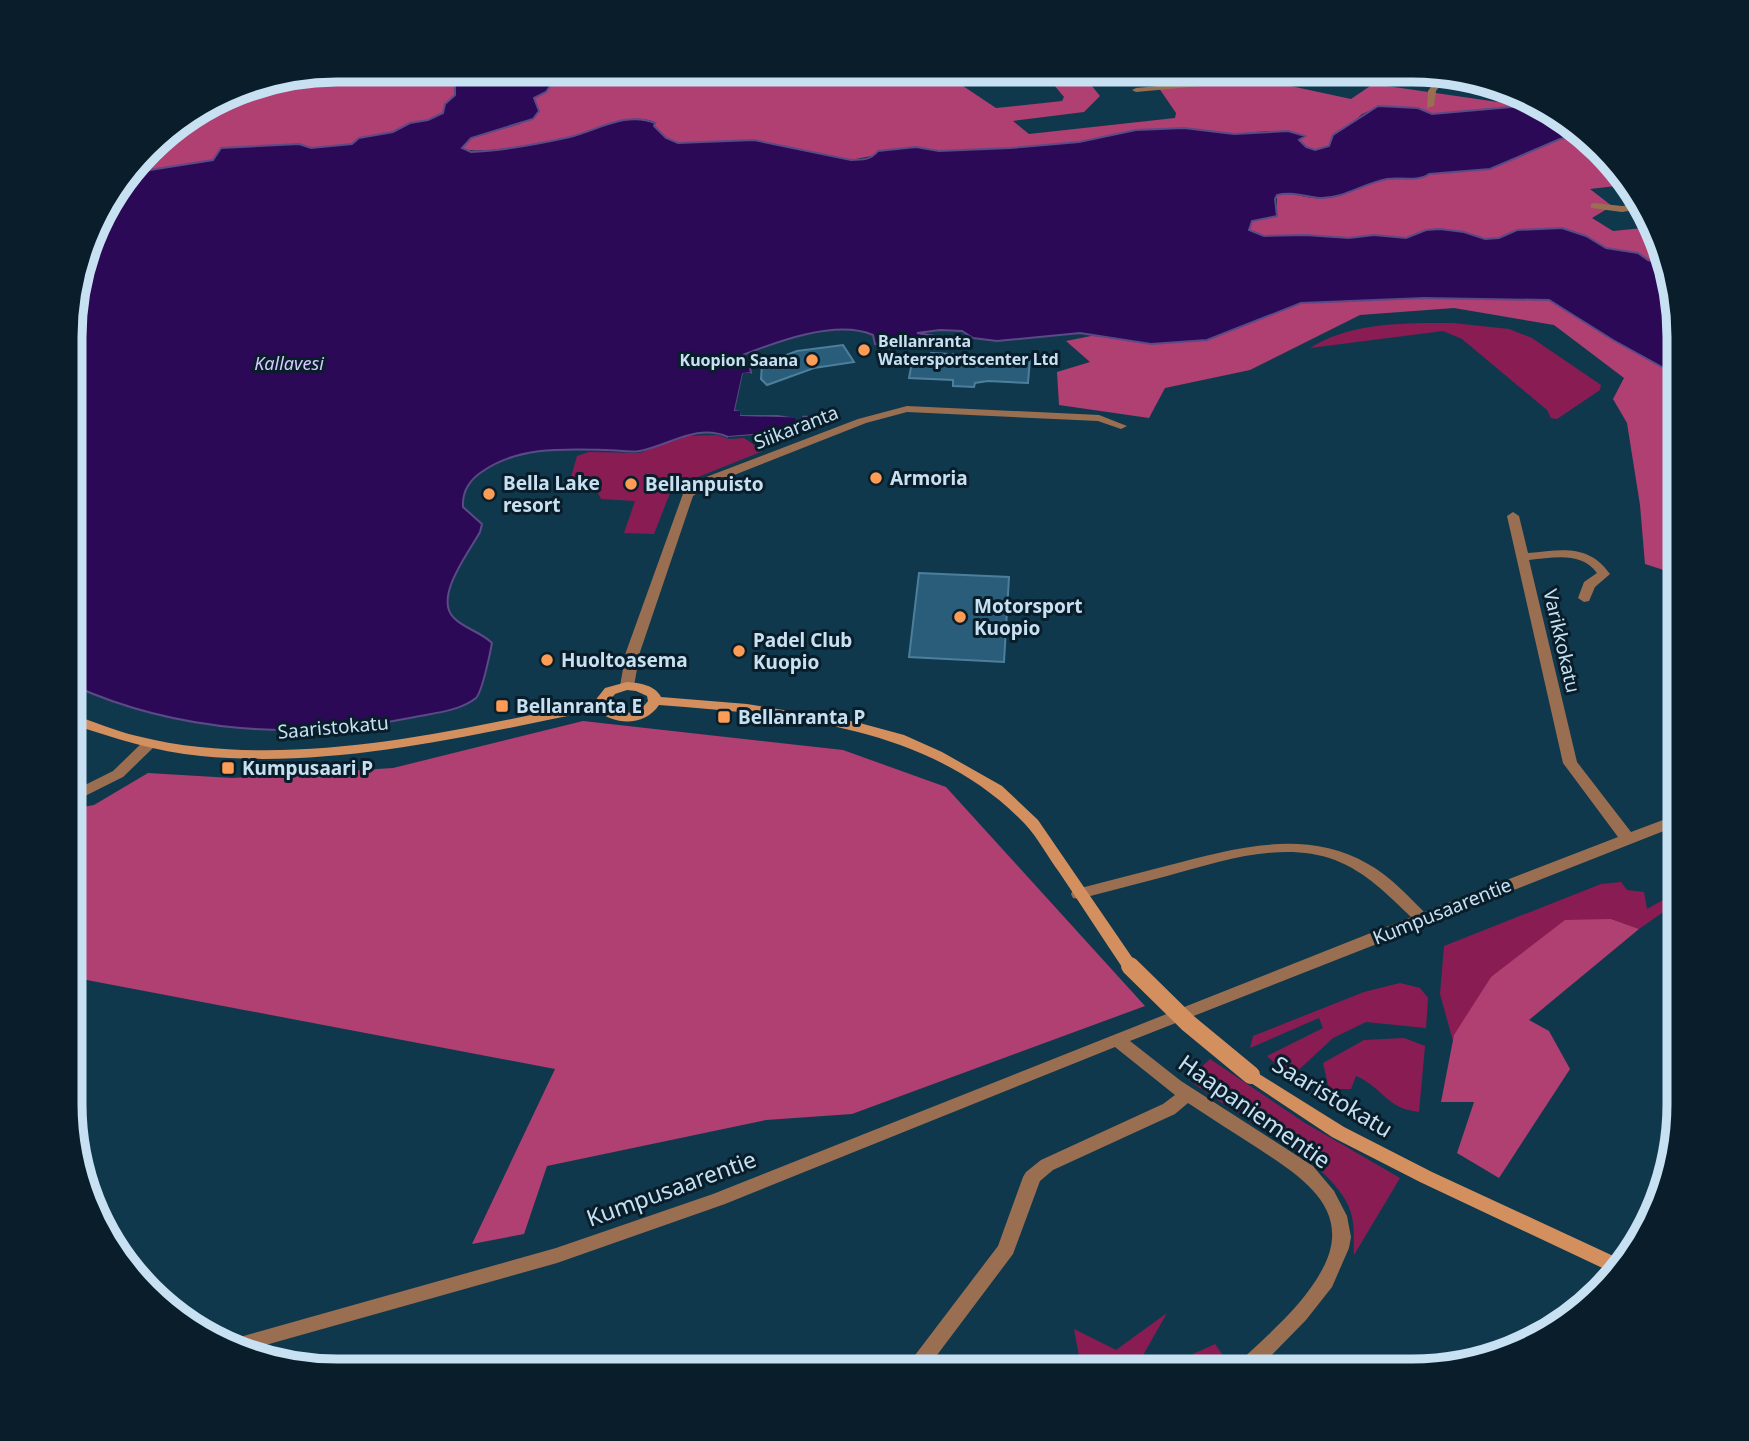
<svg xmlns="http://www.w3.org/2000/svg" width="1749" height="1441" font-family="'Noto Sans',sans-serif">
<rect width="100%" height="100%" fill="#10384d"/>
<g fill="#891d53">
<path d="M1453,323L1509,329L1532,338L1601,385L1600,390L1557,419L1551,418L1547,410L1462,339L1443,331L1310,348C1351,322 1405,323 1453,323Z"/>
<polygon points="717,435 728,439 744,438 763,451 681,484 670,493 654,534 624,533 635,501 601,499 594,485 569,484 577,456 589,452 640,453 684,436"/>
<polygon points="1621,882 1627,890 1644,892 1647,909 1679,891 1679,901 1639,929 1611,919 1491,977 1453,1041 1440,994 1444,946 1601,884"/>
<polygon points="1400,983 1420,988 1428,998 1426,1028 1366,1022 1333,1038 1291,1077 1267,1056 1323,1028 1319,1018 1250,1048 1253,1036 1364,992"/>
<path d="M1404,1038L1425,1046L1419,1112C1385,1108 1384,1088 1356,1076L1351,1089H1329L1323,1063L1364,1040Z"/>
<path d="M1210,1059L1305,1123L1400,1178L1354,1255C1353,1243 1355,1229 1352,1217C1343,1165 1232,1114 1192,1082L1191,1077Z"/>
<polygon points="1167,1313 1134,1371 1066,1371 1079,1356 1074,1329 1116,1350"/>
<polygon points="1215,1344 1222,1354 1214,1371 1187,1371 1193,1354"/>
</g>
<g fill="#b03f72">
<polygon points="338,70 448,70 444,71 455,80 455,95 445,104 443,113 428,120 410,123 393,132 359,138 352,144 311,148 299,144 221,148 213,160 131,173 161,136 251,84"/>
<path d="M617,70H978L960,84L996,108L1062,101L1064,97L1054,85L1092,86L1100,96L1084,112L1013,121L1029,134L1175,118L1176,113L1152,78L1200,70L1429,71L1438,73L1435,76L1297,71L1286,85L1351,99L1373,84L1505,103L1525,98L1536,105L1432,114L1407,107L1376,108L1362,114L1347,128L1333,135L1329,146L1315,150L1306,147L1299,140L1303,136L1267,131L1234,134L1198,129L1136,130L1079,142L1011,148L939,151L916,147L851,160L754,140L678,143L666,138L654,126L655,122C631,113 609,125 586,133C567,139 476,157 462,148L471,138L520,124L533,98L546,92L557,76L586,77Z"/>
<path d="M1581,135L1600,148L1625,185L1590,189L1612,206L1592,218L1613,231L1653,227L1658,235L1664,265L1648,260L1638,253L1606,248L1571,230H1517L1499,238L1485,239L1464,232L1426,230L1407,238L1374,235L1349,238L1305,235L1264,236L1249,230L1252,221L1277,216V195C1293,191 1308,200 1325,198C1346,195 1365,183 1387,179C1400,177 1418,182 1429,174L1490,169L1560,139Z"/>
<polygon points="1424,298 1549,300 1613,340 1669,371 1679,390 1679,575 1645,564 1640,505 1627,423 1613,399 1624,378 1554,325 1454,308 1360,315 1250,370 1165,388 1149,418 1059,405 1057,372 1090,362 1066,341 1091,336 1116,337 1151,344 1207,340 1301,303"/>
<polygon points="583,721 843,750 946,787 1145,1006 852,1114 766,1120 547,1166 524,1234 472,1244 555,1069 71,977 71,809 94,805 148,773 232,778 393,768"/>
<polygon points="1611,919 1639,929 1529,1020 1549,1031 1570,1069 1499,1178 1457,1153 1474,1102 1441,1102 1454,1035 1491,977 1565,920"/>
</g>
<path fill="#2b0956" stroke="#5a4a85" stroke-width="2" d="M448,70H617L586,77L557,76L546,92L534,98L539,111L533,119L471,138L462,148L471,152C503,151 538,144 570,137C598,130 626,111 655,123L654,126L666,138L678,143L754,140L851,160C862,160 871,160 878,151L916,147L939,151L1011,148L1079,142L1136,130L1184,128L1234,134L1288,131L1305,136L1299,140L1306,147L1315,150L1329,146L1333,135L1378,106L1418,108L1432,114L1536,105L1581,135L1560,139L1490,169L1429,174C1418,182 1400,177 1387,179C1364,183 1343,199 1320,198C1305,197 1292,191 1277,195L1275,199L1277,216L1252,221L1249,230L1264,236L1305,235L1349,238L1374,235L1406,238L1426,230L1440,229L1464,232L1485,239L1499,238L1517,230L1562,228L1586,236L1606,248L1638,253L1648,260L1664,265L1679,338V390L1669,371L1613,340L1549,300L1424,298L1301,303L1207,340L1151,344L1080,333L997,341L973,338L962,331L940,330L917,333L935,336L932,346L875,344L873,335C836,319 776,342 740,356L750,367L751,373L743,374L735,410H742L741,415L814,417L812,426L798,431L728,437C697,423 670,445 640,451C630,453 618,450 608,450C564,449 520,446 483,471C469,480 462,491 463,507L482,524L480,532C469,552 433,598 454,618C465,629 481,632 492,643C490,654 482,692 476,698C460,711 434,713 415,717C301,741 178,733 72,685V302L106,204L131,173L213,160L221,148L299,144L311,148L352,144L359,138L393,132L410,123L428,120L443,113L445,104L455,95V80L444,72Z"/>
<polygon fill="#10384d" points="743,373 751,373 751,377 746,377 739,407 745,411 803,414 798,433 728,439 728,437 791,432 796,418 778,415 740,415 741,411 735,410"/>
<g fill="#2a5d79" stroke="#4c7f9c" stroke-width="2">
<polygon points="843,345 854,362 814,368 767,385 761,379 762,364 797,351"/>
<polygon points="931,353 1030,358 1028,383 988,381 975,383 974,387 953,386 953,380 909,378 912,362 928,363"/>
<polygon points="919,573 1009,577 1004,662 909,657"/>
</g>
<g fill="none" stroke-linecap="round" stroke-linejoin="round">
<g fill="#9a6f51" fill-rule="evenodd">
<polygon points="1263,70 1276,70 1245,82 1136,92 1132,90 1136,88 1244,78"/>
<polygon points="1441,73 1448,75 1436,91 1434,106 1427,108 1428,91"/>
<polygon points="1594,203 1622,206 1638,204 1641,209 1622,212 1591,208 1591,204"/>
<polygon points="907,406 1099,415 1127,426 1121,429 1098,421 907,412 866,423 709,485 693,496 640,652 634,686 627,690 622,689 620,686 626,652 684,491 701,479 858,419"/>
<path d="M1513,512L1519,516L1528,553C1561,550 1588,543 1610,574L1595,587L1589,601L1584,602L1578,598L1584,582L1597,573C1581,551 1553,558 1529,560L1577,762L1631,832L1679,814V825L1130,1041L1181,1081L1313,1166L1334,1191L1347,1216L1351,1237L1349,1248L1332,1287L1306,1320L1256,1371H1233L1236,1365C1267,1335 1306,1304 1325,1264C1352,1206 1297,1174 1256,1147C1234,1133 1211,1118 1188,1103L1175,1114L1053,1170L1040,1181L1013,1254L925,1371H903L998,1246L1023,1177L1026,1172L1041,1160L1163,1104L1175,1095L1115,1047L725,1204L557,1263L241,1352L222,1342L556,1248L713,1194L1411,917C1388,895 1366,872 1335,860C1281,840 1219,862 1167,876C1138,884 1108,891 1079,899L1073,898L1071,894L1073,890C1104,882 1135,874 1166,866C1232,849 1304,827 1368,864C1390,876 1407,895 1424,912L1618,837L1563,763L1507,516Z"/>
<polygon points="149,740 156,744 154,747 123,777 71,803 71,792 113,771 144,741"/>
</g>
<g fill="#d48f5e" fill-rule="evenodd">
<path d="M627,682C640,683 655,685 661,697L747,704L856,722L904,735L942,752L1002,786L1038,820L1138,966L1136,970H1124C1102,937 1081,905 1059,872C1048,857 1038,838 1025,824C930,725 788,715 659,705C645,726 615,726 597,710C467,736 334,769 201,756C156,752 114,738 71,724V715C94,721 115,731 137,736C157,741 179,745 200,747C332,761 466,728 594,702L605,688ZM627,690L636,691L647,696L648,701C637,716 621,716 607,704L615,694Z"/>
<polygon points="1251,1069 1344,1127 1432,1172 1622,1260 1614,1273 1611,1272 1420,1182 1332,1137 1245,1079 1242,1075 1245,1071"/>
</g>
<polyline stroke="#d48f5e" stroke-width="18" points="1130,966 1188,1023 1251,1075"/>
</g>
<g fill="#fd9d55" stroke="#091e2a" stroke-width="2.5">
<circle cx="864" cy="350" r="7"/>
<circle cx="812" cy="360" r="7"/>
<circle cx="876" cy="478" r="7"/>
<circle cx="631" cy="484" r="7"/>
<circle cx="489" cy="494" r="7"/>
<circle cx="960" cy="617" r="7"/>
<circle cx="739" cy="651" r="7"/>
<circle cx="547" cy="660" r="7"/>
<rect x="495" y="699" width="14" height="14" rx="3.5"/>
<rect x="717" y="710" width="14" height="14" rx="3.5"/>
<rect x="221" y="761" width="14" height="14" rx="3.5"/>
</g>
<g text-anchor="middle" dominant-baseline="central" stroke-width="6" stroke-linejoin="round" paint-order="stroke">
<g font-size="16" font-weight="bold" fill="#c7e1f2" stroke="#091e2a" text-anchor="start">
<text x="878" y="341">Bellanranta<tspan x="878" dy="18">Watersportscenter Ltd</tspan></text>
<text x="798" y="360" text-anchor="end">Kuopion Saana</text>
</g>
<g font-size="18" font-style="italic" fill="#d5c9fe" stroke="#091e2a">
<text x="289" y="363">Kallavesi</text>
</g>
<g font-size="19" fill="#c7e1f2" stroke="#091e2a">
<text transform="translate(796 427) rotate(-21)">Siikaranta</text>
<text transform="translate(1562 641) rotate(77)">Varikkokatu</text>
<text transform="translate(333 727) rotate(-5)">Saaristokatu</text>
<text transform="translate(1442 911) rotate(-22)">Kumpusaarentie</text>
</g>
<g font-size="19" font-weight="bold" fill="#c7e1f2" stroke="#091e2a" text-anchor="start">
<text x="890" y="478">Armoria</text>
<text x="503" y="483">Bella Lake<tspan x="503" dy="22">resort</tspan></text>
<text x="645" y="484">Bellanpuisto</text>
<text x="974" y="606">Motorsport<tspan x="974" dy="22">Kuopio</tspan></text>
<text x="753" y="640">Padel Club<tspan x="753" dy="22">Kuopio</tspan></text>
<text x="561" y="660">Huoltoasema</text>
<text x="516" y="706">Bellanranta E</text>
<text x="738" y="717">Bellanranta P</text>
<text x="242" y="768">Kumpusaari P</text>
</g>
<g font-size="23" fill="#c7e1f2" stroke="#091e2a">
<text transform="translate(1333 1096) rotate(31)">Saaristokatu</text>
<text transform="translate(1255 1111) rotate(35)">Haapaniementie</text>
<text transform="translate(671 1188) rotate(-20)">Kumpusaarentie</text>
</g>
</g>
<path d="M0 0H1749V1441H0ZM337 82H1412A255 255 0 0 1 1667 337V1104A255 255 0 0 1 1412 1359H337A255 255 0 0 1 82 1104V337A255 255 0 0 1 337 82Z" fill="#091e2a" fill-rule="evenodd"/>
<path fill="none" stroke="#c7e1f2" stroke-width="9" d="M337 82H1412A255 255 0 0 1 1667 337V1104A255 255 0 0 1 1412 1359H337A255 255 0 0 1 82 1104V337A255 255 0 0 1 337 82Z"/>
</svg>
